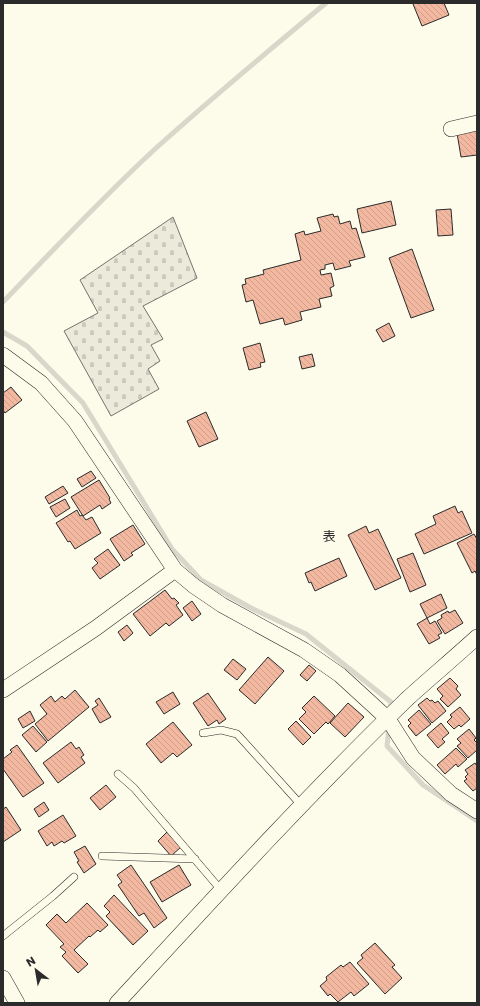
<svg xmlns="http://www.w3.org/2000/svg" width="480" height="1006" font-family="Poppins,'Noto Sans JP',sans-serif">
<defs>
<pattern id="cemetery-stones" width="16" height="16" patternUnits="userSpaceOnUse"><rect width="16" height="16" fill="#ecebdb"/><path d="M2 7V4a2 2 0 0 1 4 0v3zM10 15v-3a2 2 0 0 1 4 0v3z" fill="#cbcabc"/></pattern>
<pattern id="building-back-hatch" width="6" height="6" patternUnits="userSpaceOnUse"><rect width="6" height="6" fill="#f2b8a0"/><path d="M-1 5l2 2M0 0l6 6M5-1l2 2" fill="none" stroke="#d09e8a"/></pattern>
</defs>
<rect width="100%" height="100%" fill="#fdfbea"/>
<polygon fill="url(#cemetery-stones)" stroke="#74746e" points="173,217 197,278 143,306 163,339 151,345 160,361 148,369 159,389 111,416 64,331 98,313 80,280"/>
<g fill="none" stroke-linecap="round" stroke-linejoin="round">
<g stroke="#d8d7c9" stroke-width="5">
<path d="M3,302C53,250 102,198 155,149C211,99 268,51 326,3"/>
<polyline points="3,332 27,346 83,403 172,549 201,580 251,608 306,634 391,702 390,711"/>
<polyline points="389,727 387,746 423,785 477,821"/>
</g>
</g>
<g fill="url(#building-back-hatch)" stroke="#2b2b2b">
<polygon points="415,3 444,3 449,15 422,26 413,4"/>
<polygon points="477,130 477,155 461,157 457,133"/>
<polygon points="391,201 396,225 362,233 357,209"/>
<polygon points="451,209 453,235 438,236 436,210"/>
<polygon points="333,214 334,217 338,216 340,224 350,221 352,229 356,228 365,257 349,261 351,266 335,270 333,263 325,265 325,269 320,270 321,275 331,273 334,286 330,288 332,296 319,299 321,307 300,312 302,320 285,325 283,318 260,324 253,300 246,302 242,285 246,284 245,279 264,274 263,270 301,260 295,234 304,231 305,235 321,231 317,218"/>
<polygon points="412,249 434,310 411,318 389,258"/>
<polygon points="389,323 395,336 383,342 376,330"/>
<polygon points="260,343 265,362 260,363 261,367 249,370 243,348"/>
<polygon points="312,354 315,366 302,369 299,357"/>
<polygon points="11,387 22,400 5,413 3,410 3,393"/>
<polygon points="206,412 218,439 199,447 187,421"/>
<polygon points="91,471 96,478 82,487 77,479"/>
<polygon points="99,480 110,498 109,499 111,503 102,509 100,505 83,516 71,497"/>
<polygon points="63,486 68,493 49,504 45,497"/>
<polygon points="65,499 70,508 56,517 50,507"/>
<polygon points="455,506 458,513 462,511 472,533 424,554 415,534 436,524 433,516"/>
<polygon points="77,510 80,516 82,515 86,520 92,517 101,533 75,549 70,541 68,542 56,523"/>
<polygon points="133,525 145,544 131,553 133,555 124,561 110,539"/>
<polygon points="366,526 369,533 378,529 401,578 375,590 348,535"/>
<polygon points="474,534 477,539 477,575 475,571 472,573 457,543"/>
<polygon points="108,549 120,565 100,579 92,568 98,563 94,559"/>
<polygon points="413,553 426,585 410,592 397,559"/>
<polygon points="339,558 347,576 315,591 311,582 309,583 305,573"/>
<polygon points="165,590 172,599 174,598 179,603 176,605 183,615 169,626 166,623 150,636 133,614"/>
<polygon points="441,594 447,608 427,618 420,604"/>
<polygon points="192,601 201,614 192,621 183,608"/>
<polygon points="455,610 463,623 445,634 437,621 442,618 441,615 448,611 449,613"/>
<polygon points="427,618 430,624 435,621 442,633 438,635 440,638 429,644 417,624"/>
<polygon points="127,625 133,633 124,641 118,632"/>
<polygon points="268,657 284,671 255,704 239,690"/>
<polygon points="233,659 246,669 237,680 224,670"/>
<polygon points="309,665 316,671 307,681 300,675"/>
<polygon points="450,678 458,686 456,689 461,695 448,707 440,699 443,696 437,689"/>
<polygon points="75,690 89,707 48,741 35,724 47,714 40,705 51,696 55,702 62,696 65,699"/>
<polygon points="173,692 180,704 164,714 156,702"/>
<polygon points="208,693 226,719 219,724 217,720 208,726 193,703"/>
<polygon points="314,696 335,716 328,724 326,722 314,734 299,719 306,712 302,708"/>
<polygon points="99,698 111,717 100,723 92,709 98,705 95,701"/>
<polygon points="427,698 430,701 432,700 435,703 438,701 446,711 432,723 418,705"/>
<polygon points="348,703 364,717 345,737 330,723"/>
<polygon points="460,707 470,719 461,727 459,725 454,729 447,722 452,717 450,715"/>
<polygon points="419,710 431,724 416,736 408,726 411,723 408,720"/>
<polygon points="30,711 35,721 23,728 18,719"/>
<polygon points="296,721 311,737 303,745 288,729"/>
<polygon points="173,722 192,745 177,757 173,753 161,763 146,744"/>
<polygon points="441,723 449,733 442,739 445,742 438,748 427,735"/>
<polygon points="33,726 47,742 36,752 22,735"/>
<polygon points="469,729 476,738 474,740 477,743 477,750 468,758 457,746 461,743 457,739"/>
<polygon points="71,742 76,749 79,747 84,755 81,757 85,763 58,783 43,763"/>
<polygon points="17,745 44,783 23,797 3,769 3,759 12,752 10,750"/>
<polygon points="456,748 467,759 458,767 456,764 445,774 437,765"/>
<polygon points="475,763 477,766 477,788 473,791 464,781 467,779 465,777 468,774 465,770"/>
<polygon points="106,785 116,797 100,810 90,798"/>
<polygon points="44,802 49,810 39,817 34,809"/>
<polygon points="6,807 21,830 3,842 3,809"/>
<polygon points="63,815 76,836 64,843 62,841 54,846 52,842 47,846 38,831"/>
<polygon points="167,832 181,847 171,856 158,841"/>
<polygon points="85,846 96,864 84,873 77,862 79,861 74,852"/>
<polygon points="131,865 167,918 154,928 144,913 139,916 118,885 122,882 117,875"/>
<polygon points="179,865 191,885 162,902 150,882"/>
<polygon points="114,895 148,931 133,945 106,916 110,912 104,906"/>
<polygon points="87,903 108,925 100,932 98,930 90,937 89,936 74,950 88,964 78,973 62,956 66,952 60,947 64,944 46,925 57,914 66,923"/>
<polygon points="375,943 395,965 392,967 402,978 385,994 357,963 363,958 361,955"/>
<polygon points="350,962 369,984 354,996 351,992 338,1002 330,994 328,996 320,986 327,980 326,977 341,965 343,967"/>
</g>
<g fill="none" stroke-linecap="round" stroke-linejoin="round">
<defs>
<g id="service">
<polyline points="203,733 221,730 237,734 302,806"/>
<polyline points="118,774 134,788 221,890"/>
<polyline points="102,856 195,859"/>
<polyline points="3,936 53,896 74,877"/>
</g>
<g id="minor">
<polyline points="451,129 477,123"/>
<polyline points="3,355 41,383 75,421 175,570 194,586 222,605 304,650 340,675 388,719 413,758 451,794 477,811"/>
<polyline points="3,690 96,628 175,570"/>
<polyline points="3,978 17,1003"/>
<path d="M117,1003C212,900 307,796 407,699C430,678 454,658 477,637"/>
</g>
</defs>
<use href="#service" stroke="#2b2b2b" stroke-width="8"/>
<use href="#minor" stroke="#2b2b2b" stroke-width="16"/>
<use href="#service" stroke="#fdfbea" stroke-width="7"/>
<use href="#minor" stroke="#fdfbea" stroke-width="15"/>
</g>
<g text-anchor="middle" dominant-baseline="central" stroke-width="3" stroke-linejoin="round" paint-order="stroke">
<g font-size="13" fill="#2b2b2b" stroke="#fdfbea">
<text x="329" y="536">表</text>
</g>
</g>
<rect width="480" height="1006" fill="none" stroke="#2b2b2b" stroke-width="8"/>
<g transform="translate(36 970) rotate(329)" stroke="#fdfbea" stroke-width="3" paint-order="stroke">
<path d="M0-3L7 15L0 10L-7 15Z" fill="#2b2b2b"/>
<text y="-6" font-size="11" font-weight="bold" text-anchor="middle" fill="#2b2b2b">N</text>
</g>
</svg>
